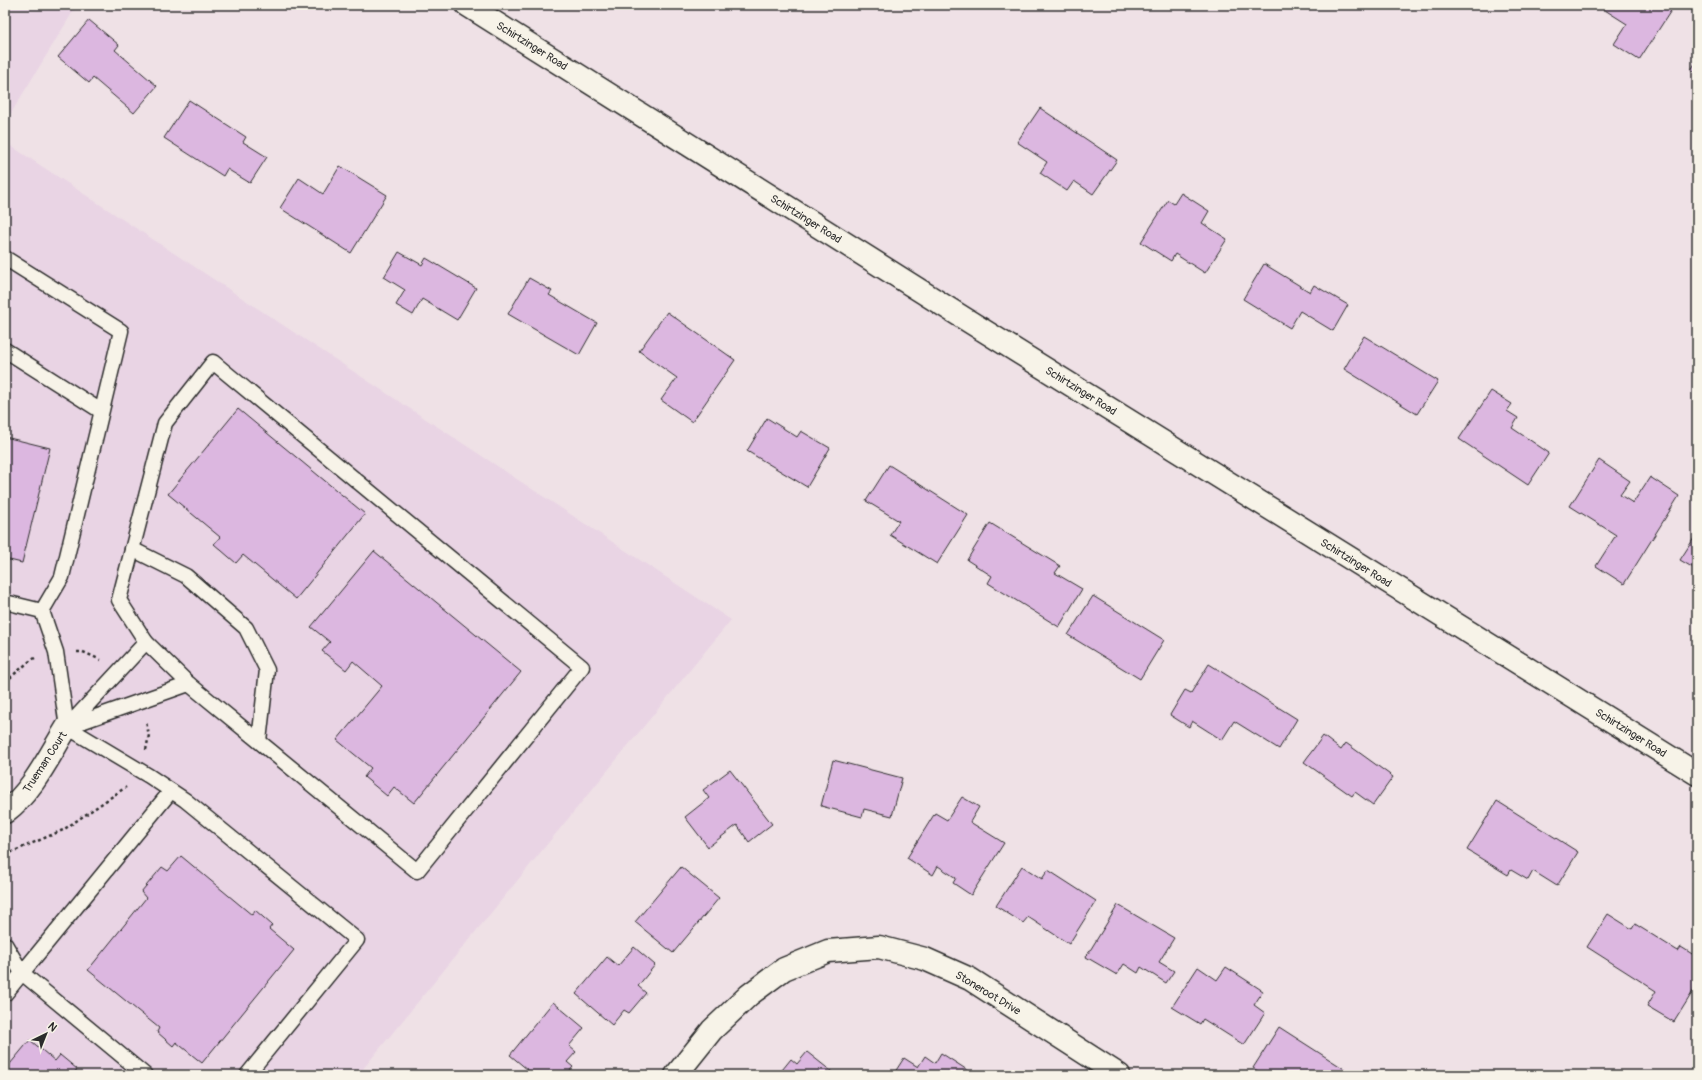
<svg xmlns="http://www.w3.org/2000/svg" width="1702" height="1080" font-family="Pangolin,sans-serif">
<rect width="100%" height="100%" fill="#efe1e6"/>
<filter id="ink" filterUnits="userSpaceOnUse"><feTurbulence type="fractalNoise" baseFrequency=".025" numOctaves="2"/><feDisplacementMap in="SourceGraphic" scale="8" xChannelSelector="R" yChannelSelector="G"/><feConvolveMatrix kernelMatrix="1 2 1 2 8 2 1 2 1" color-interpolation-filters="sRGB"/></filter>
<g filter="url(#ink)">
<g fill="#e9d4e4">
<polygon points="5,5 77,5 5,123"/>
<polygon points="5,142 731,620 358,1075 5,1075"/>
</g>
<g fill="#dcb7e0" stroke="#2b2b2b">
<polygon points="1597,5 1665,5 1672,9 1639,60 1614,44 1627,24"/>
<polygon points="89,20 119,45 115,50 157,86 134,113 93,78 89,83 58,57"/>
<polygon points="1697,60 1697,73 1691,70"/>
<polygon points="189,100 246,137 243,142 267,157 250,183 227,169 223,176 164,138"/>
<polygon points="1040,108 1117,160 1093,194 1074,181 1067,191 1040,173 1047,162 1017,142"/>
<polygon points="340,166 387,195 351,253 280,208 299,178 323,194"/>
<polygon points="1181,193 1209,211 1202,223 1227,239 1205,273 1175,254 1171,261 1141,242 1168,200 1174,204"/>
<polygon points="399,252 422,265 426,258 476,288 457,320 422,299 413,315 396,305 405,290 384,277"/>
<polygon points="1264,264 1310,292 1314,285 1348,305 1333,331 1300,311 1290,328 1243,299"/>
<polygon points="529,278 552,291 549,295 597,323 579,355 508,314"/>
<polygon points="667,312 735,360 692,422 661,400 677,378 639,351"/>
<polygon points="1364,336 1438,381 1417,414 1344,369"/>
<polygon points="1491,391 1512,404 1507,411 1518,418 1512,428 1549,453 1528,485 1459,439"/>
<polygon points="238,409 365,514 296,599 243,555 236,563 214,544 220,537 168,494"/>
<polygon points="767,418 797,437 801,431 830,448 807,487 747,451"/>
<polygon points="5,437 50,448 22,563 5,559"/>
<polygon points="1599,460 1630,481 1620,495 1633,503 1650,477 1679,496 1624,584 1596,566 1616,535 1570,506"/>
<polygon points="889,465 968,515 937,564 890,535 899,521 866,501"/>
<polygon points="990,523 1060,566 1055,573 1082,589 1059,627 988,583 992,576 967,560"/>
<polygon points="1696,535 1697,536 1697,570 1680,560"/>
<polygon points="374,551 521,672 414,803 394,787 387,796 364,777 371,768 337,740 382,686 353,661 346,670 322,651 330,642 311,627"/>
<polygon points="1093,596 1164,640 1140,679 1068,635"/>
<polygon points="1209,664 1297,719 1279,749 1234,721 1222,740 1192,721 1189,727 1170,715 1185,690 1191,693"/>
<polygon points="1323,736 1341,750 1346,743 1393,777 1373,805 1355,792 1352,796 1304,762"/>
<polygon points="833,760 902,778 892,816 864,809 862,817 821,806"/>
<polygon points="730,770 772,824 749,842 737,825 708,847 685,817 709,798 703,790"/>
<polygon points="962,797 979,807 970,822 1004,843 971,895 953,883 956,878 938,866 933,875 907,858 935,813 947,820"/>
<polygon points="1497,801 1578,852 1557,886 1533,871 1528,880 1511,870 1508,875 1467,850"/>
<polygon points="181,856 252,915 255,910 272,925 269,929 294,950 202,1063 176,1042 173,1046 157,1032 159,1028 88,970 146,898 141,892 162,867 168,871"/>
<polygon points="1022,866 1042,879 1048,870 1096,901 1069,944 1028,917 1023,923 996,906"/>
<polygon points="681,867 719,898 673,953 635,922"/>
<polygon points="1118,905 1174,938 1159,962 1174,971 1166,983 1141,967 1138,973 1124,964 1117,975 1086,957"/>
<polygon points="1608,914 1632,929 1635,924 1678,951 1681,947 1697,957 1697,985 1674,1022 1647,1006 1656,991 1587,947"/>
<polygon points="634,947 655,965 638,986 646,993 629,1013 624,1010 612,1025 576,994 607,957 618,966"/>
<polygon points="1198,967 1217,980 1226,967 1263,991 1254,1005 1265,1013 1244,1045 1203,1019 1200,1024 1172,1007"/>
<polygon points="553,1002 584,1028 569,1046 576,1052 567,1062 573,1067 566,1075 534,1075 510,1055"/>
<polygon points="1279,1027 1349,1072 1347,1075 1264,1075 1253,1068"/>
<polygon points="30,1040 55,1061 60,1055 77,1069 73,1075 5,1075 5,1070"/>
<polygon points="807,1052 836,1075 778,1075 791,1059 797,1064"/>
<polygon points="941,1053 975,1075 893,1075 904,1058 918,1067 925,1056 935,1063"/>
</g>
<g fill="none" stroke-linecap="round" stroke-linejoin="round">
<defs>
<g id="service">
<polyline points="5,258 121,331 62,577 42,611"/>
<polyline points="5,350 101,411"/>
<polygon points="213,362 582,667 417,871 189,684 67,727 146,642 119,600 165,423"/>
<polyline points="132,549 186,576 246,628 267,670 259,741"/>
<polyline points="5,602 42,611 56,652 67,727"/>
<polyline points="146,642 189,684"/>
<polyline points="67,727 149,776 185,800 357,940 247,1075"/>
<polyline points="5,944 22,973 5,994"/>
<polyline points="145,1075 22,973 171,791"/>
</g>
<g id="minor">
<polyline points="467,5 962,317 1697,774"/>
<path d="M5,812C33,791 49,756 67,727"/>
<polyline points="676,1075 712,1030 749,995 784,969 828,951 879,947 925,959 970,979 1119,1075"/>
</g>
</defs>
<use href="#service" stroke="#2b2b2b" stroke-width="17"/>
<use href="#minor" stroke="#2b2b2b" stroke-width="25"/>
<g stroke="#2b2b2b" stroke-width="2.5" stroke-dasharray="3 3" stroke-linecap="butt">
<polyline points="77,652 83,652 101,660"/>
<polyline points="5,682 31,660 35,658"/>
<polyline points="146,750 149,735 146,722"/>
<polyline points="5,855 63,830 126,787"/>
</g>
<use href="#service" stroke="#f7f3e8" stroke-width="14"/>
<use href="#minor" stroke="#f7f3e8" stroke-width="22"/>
</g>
</g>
<g text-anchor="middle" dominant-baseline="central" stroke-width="3" stroke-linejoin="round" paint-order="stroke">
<g font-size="11" fill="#2b2b2b" stroke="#f7f3e8">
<text transform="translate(532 46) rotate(32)">Schirtzinger Road</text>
<text transform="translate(806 219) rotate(32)">Schirtzinger Road</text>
<text transform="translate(1081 391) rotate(32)">Schirtzinger Road</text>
<text transform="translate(1356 563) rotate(32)">Schirtzinger Road</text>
<text transform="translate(1631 733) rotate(32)">Schirtzinger Road</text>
<text transform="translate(45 762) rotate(-57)">Trueman Court</text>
<text transform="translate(988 993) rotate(31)">Stoneroot Drive</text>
</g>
</g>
<rect width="1702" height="1080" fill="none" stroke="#f7f3e8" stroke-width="20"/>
<rect x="10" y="10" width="1682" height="1060" fill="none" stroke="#2b2b2b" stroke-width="1.5" filter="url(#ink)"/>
<g transform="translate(46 1034) rotate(43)" stroke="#f7f3e8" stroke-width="3" paint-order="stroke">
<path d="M0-3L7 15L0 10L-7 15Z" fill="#2b2b2b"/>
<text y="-6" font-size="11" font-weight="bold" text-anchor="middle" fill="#2b2b2b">N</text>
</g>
</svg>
